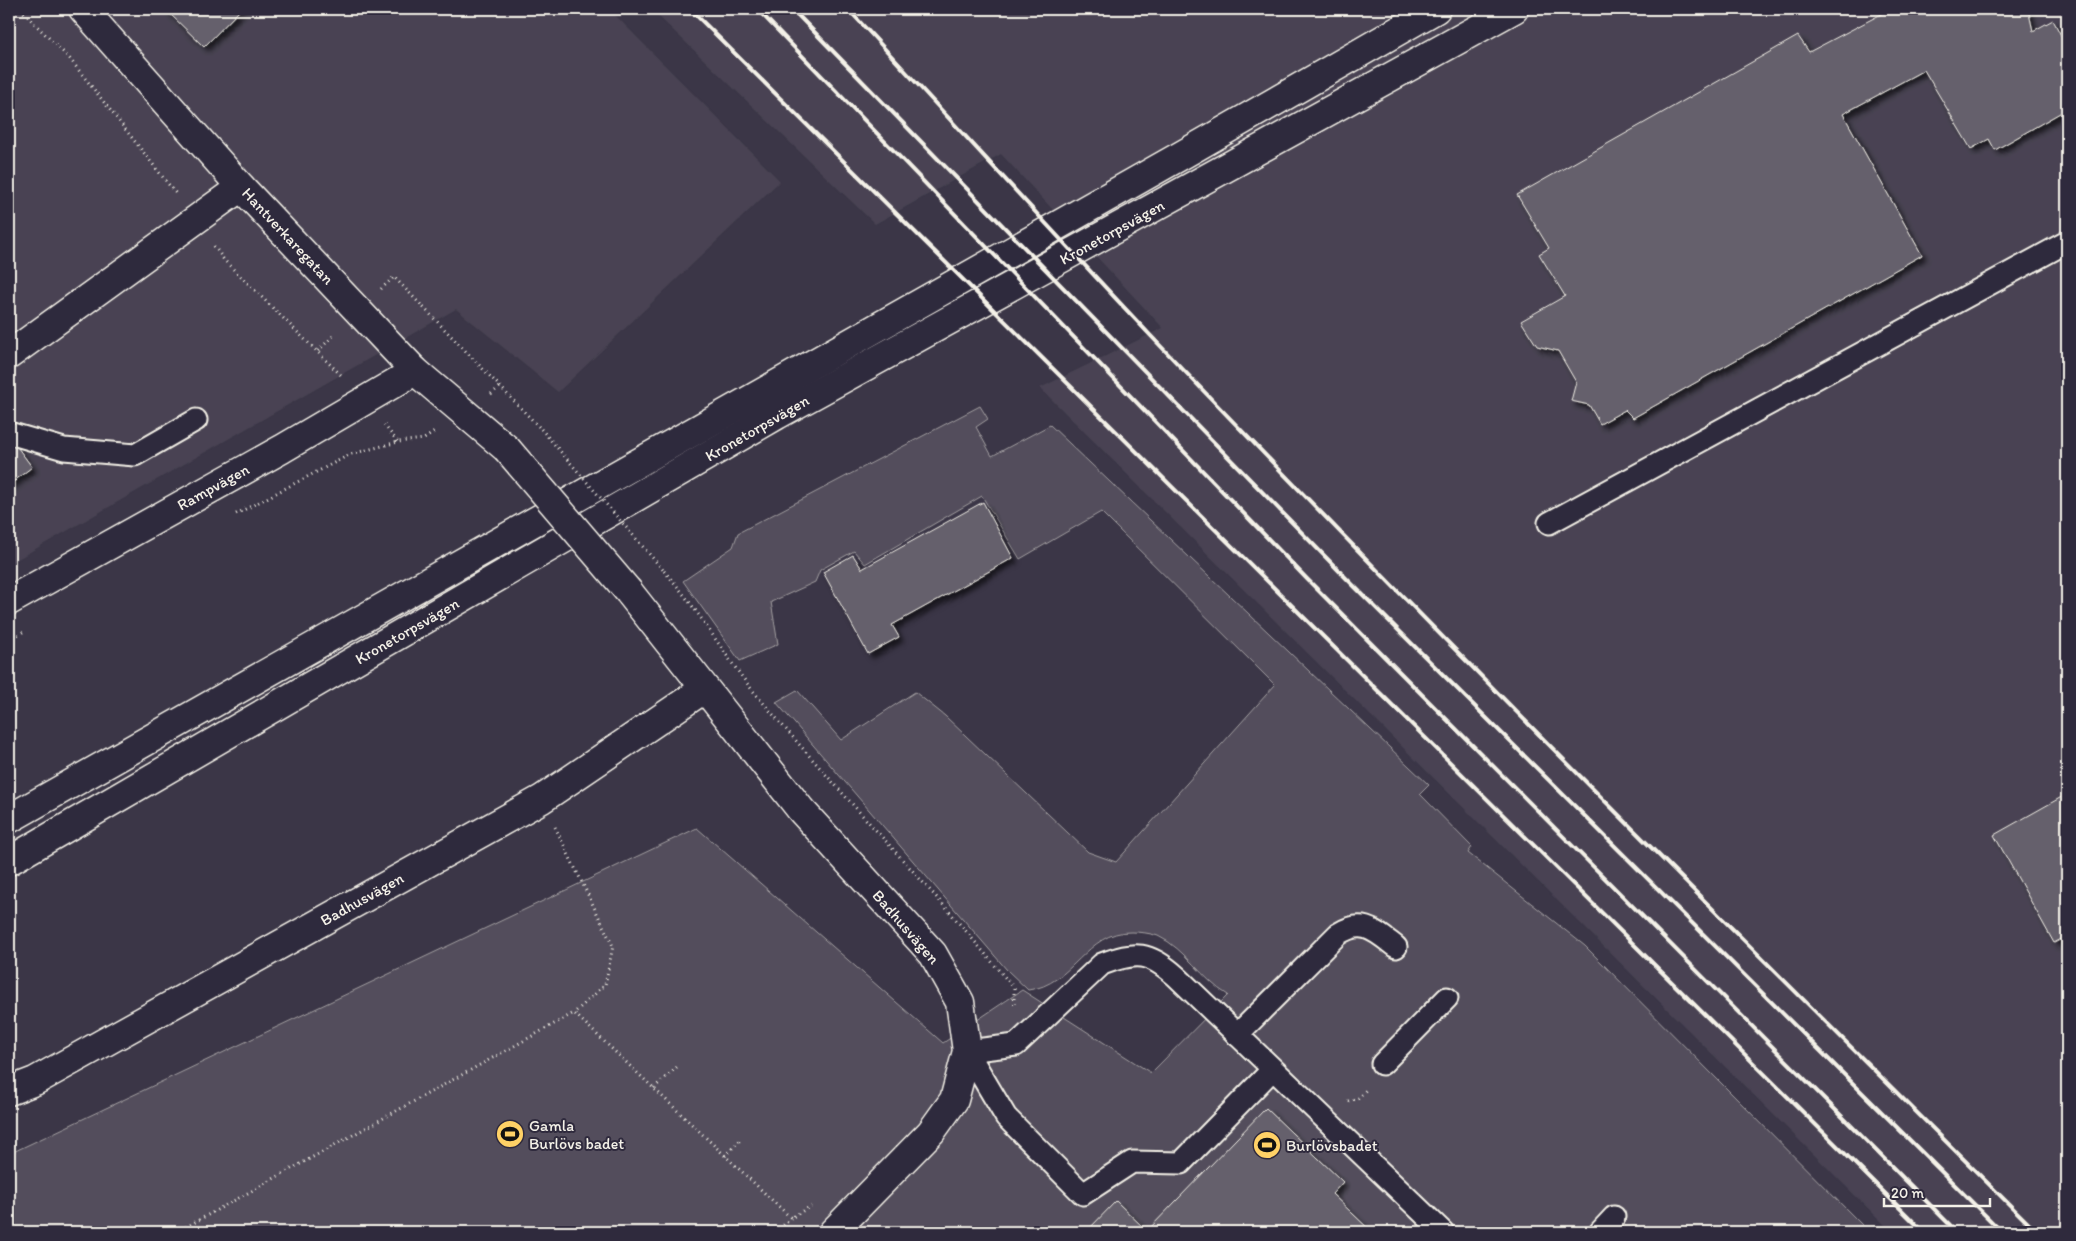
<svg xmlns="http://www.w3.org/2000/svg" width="2076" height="1241" font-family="Itim,sans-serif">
<defs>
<filter id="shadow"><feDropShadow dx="4.5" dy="4.5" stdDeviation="2.5" flood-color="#0009"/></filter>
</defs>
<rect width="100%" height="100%" fill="#3b3647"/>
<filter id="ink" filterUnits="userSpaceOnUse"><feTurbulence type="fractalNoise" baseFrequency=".02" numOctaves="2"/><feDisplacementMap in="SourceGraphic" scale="10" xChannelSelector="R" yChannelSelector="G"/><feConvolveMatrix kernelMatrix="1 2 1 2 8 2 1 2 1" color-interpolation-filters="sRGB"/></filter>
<g filter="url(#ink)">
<g fill="#484352">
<polygon points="9,9 609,9 780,181 558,392 456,309 9,564"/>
<polygon points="651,9 2067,9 2067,1232 1892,1232 1040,388 1163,328 1001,154 875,224"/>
</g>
<path fill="#534e5c" stroke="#a4a0a2" d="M980,406L988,419L976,427L992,456L1050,425L1429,785L1420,794L1472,847L1468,853L1585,946L1869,1232H9V1154L697,828L943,1043L1022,990L1151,1073L1228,995C1202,980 1186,949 1158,936C1150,933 1140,932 1131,932C1086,931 1073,985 1028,990L1007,970L776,702L797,690L841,740L915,692L945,716L1088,852L1116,862L1275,685L1101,512L1020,559L982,496L865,564L854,551L820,570L815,582L771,602L778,644L740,661L683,581L733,547L738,533Z"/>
<g fill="#65616c" stroke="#f4f1e8" filter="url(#shadow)">
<polygon points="165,9 241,9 204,47"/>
<polygon points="1891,9 2028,9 2033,31 2053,20 2067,47 2067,109 1995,150 1989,139 1971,149 1924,70 1843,114 1922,255 1633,418 1625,410 1600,424 1589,405 1571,401 1576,382 1558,351 1537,346 1521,321 1565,296 1539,254 1549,248 1517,195 1798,36 1809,52"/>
<polygon points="9,436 32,467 9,485"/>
<polygon points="983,502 1013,558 892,625 899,637 868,654 823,572 853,555 862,569"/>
<polygon points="2067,794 2067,936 2054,943 1994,835"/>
<polygon points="1266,1108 1343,1182 1332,1194 1372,1232 1086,1232 1116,1201 1147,1231"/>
</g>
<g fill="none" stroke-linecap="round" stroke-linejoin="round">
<defs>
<g id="lane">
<polyline points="9,433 64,449 135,455 196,420"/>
<polyline points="1549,523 2067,242"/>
<path d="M1237,1035L1338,934C1363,918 1375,931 1396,947"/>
<polyline points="1382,1064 1447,998"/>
<path d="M1273,1069L1181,1163L1132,1162L1083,1194L1006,1117L967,1051L1016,1045L1102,964C1136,951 1149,952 1176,976L1443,1232"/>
<polyline points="1600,1232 1614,1217"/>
</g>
<g id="street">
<polyline points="83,9 241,187 415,371 507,449"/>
<polyline points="9,355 241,187"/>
<polyline points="629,592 801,810 933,954 960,1002 967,1051 954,1100 931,1132 833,1232"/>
<polyline points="9,601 282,449 415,371"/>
<polyline points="9,1091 35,1081 542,799 704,689"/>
</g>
<g id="secondary">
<polyline points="9,819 1182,155 1436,9"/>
<polyline points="9,861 777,415 1514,9"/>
</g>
</defs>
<use href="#lane" stroke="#f4f1e8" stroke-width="25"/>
<use href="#street" stroke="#f4f1e8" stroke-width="31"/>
<use href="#secondary" stroke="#f4f1e8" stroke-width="31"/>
<g stroke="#f4f1e8" stroke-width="3" stroke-dasharray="1 4" stroke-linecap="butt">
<polyline points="20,9 70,59 177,195"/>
<polyline points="214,246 224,260 343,377"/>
<polyline points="381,289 394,277 541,429"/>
<polyline points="318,351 335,334"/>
<polyline points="491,394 500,387"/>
<polyline points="384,425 398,442"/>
<polyline points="236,514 351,454 398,442 424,439 436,431"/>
<path d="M664,571C698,608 722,653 754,692C814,763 876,830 938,899C964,928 989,959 1014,988V1005"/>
<polyline points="9,640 23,632"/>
<polyline points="555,827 613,946 605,985 574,1013"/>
<polyline points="654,1088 678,1066"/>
<polyline points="1348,1101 1358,1098 1367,1089"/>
<polyline points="725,1156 742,1138"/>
<polyline points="177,1232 574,1013 791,1218 811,1206"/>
<polyline points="776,1232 791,1218"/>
</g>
<use href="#lane" stroke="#2f2a3d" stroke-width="21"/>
<use href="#street" stroke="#2f2a3d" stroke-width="28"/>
<use href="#secondary" stroke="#2f2a3d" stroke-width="28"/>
<g stroke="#f4f1e8" stroke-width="4">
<polyline points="690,9 1924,1232"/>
<polyline points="757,9 1307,579 1957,1232"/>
<polyline points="792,9 1347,579 2002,1232"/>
<path d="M848,9C949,118 1049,228 1151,336C1441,640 1739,936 2037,1232"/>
</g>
<defs>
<polyline id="street-bridge" points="507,449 629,592"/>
</defs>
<use href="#street-bridge" stroke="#f4f1e8" stroke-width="31" stroke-linecap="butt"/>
<polyline stroke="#f4f1e8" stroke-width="3" stroke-dasharray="1 4" stroke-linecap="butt" points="541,429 664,571"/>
<use href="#street-bridge" stroke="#2f2a3d" stroke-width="28"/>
</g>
</g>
<defs>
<symbol id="stadium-disc" viewBox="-11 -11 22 22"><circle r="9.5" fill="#ffd166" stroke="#2f2a3d"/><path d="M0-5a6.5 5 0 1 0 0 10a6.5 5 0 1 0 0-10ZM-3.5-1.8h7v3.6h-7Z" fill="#111"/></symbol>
</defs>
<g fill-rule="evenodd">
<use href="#stadium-disc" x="494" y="1118" width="32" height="32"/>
<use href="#stadium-disc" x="1251" y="1129" width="32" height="32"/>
</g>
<g text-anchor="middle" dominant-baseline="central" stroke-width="4" stroke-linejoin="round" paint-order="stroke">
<g font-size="16" fill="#f4f1e8" stroke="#2f2a3d">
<text transform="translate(1112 232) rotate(-29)">Kronetorpsvägen</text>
<text transform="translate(288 236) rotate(47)">Hantverkaregatan</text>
<text transform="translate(757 428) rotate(-30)">Kronetorpsvägen</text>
<text transform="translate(213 487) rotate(-29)">Rampvägen</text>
<text transform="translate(407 631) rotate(-30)">Kronetorpsvägen</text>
<text transform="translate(362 899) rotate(-29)">Badhusvägen</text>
<text transform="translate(906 927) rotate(49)">Badhusvägen</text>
</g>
<g font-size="16" fill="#f4f1e8" stroke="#2f2a3d" text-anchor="start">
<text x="529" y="1125">Gamla<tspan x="529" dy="18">Burlövs badet</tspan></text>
<text x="1286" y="1145">Burlövsbadet</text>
</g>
</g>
<rect width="2076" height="1241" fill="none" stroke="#2f2a3d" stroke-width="30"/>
<rect x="15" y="15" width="2046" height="1211" fill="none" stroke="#f4f1e8" stroke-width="2" filter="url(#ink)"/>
<path d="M1884 1198v8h106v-8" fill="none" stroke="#f4f1e8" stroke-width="2.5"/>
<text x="1891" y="1198" font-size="15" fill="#f4f1e8" stroke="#2f2a3d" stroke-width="4" paint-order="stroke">20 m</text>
</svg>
